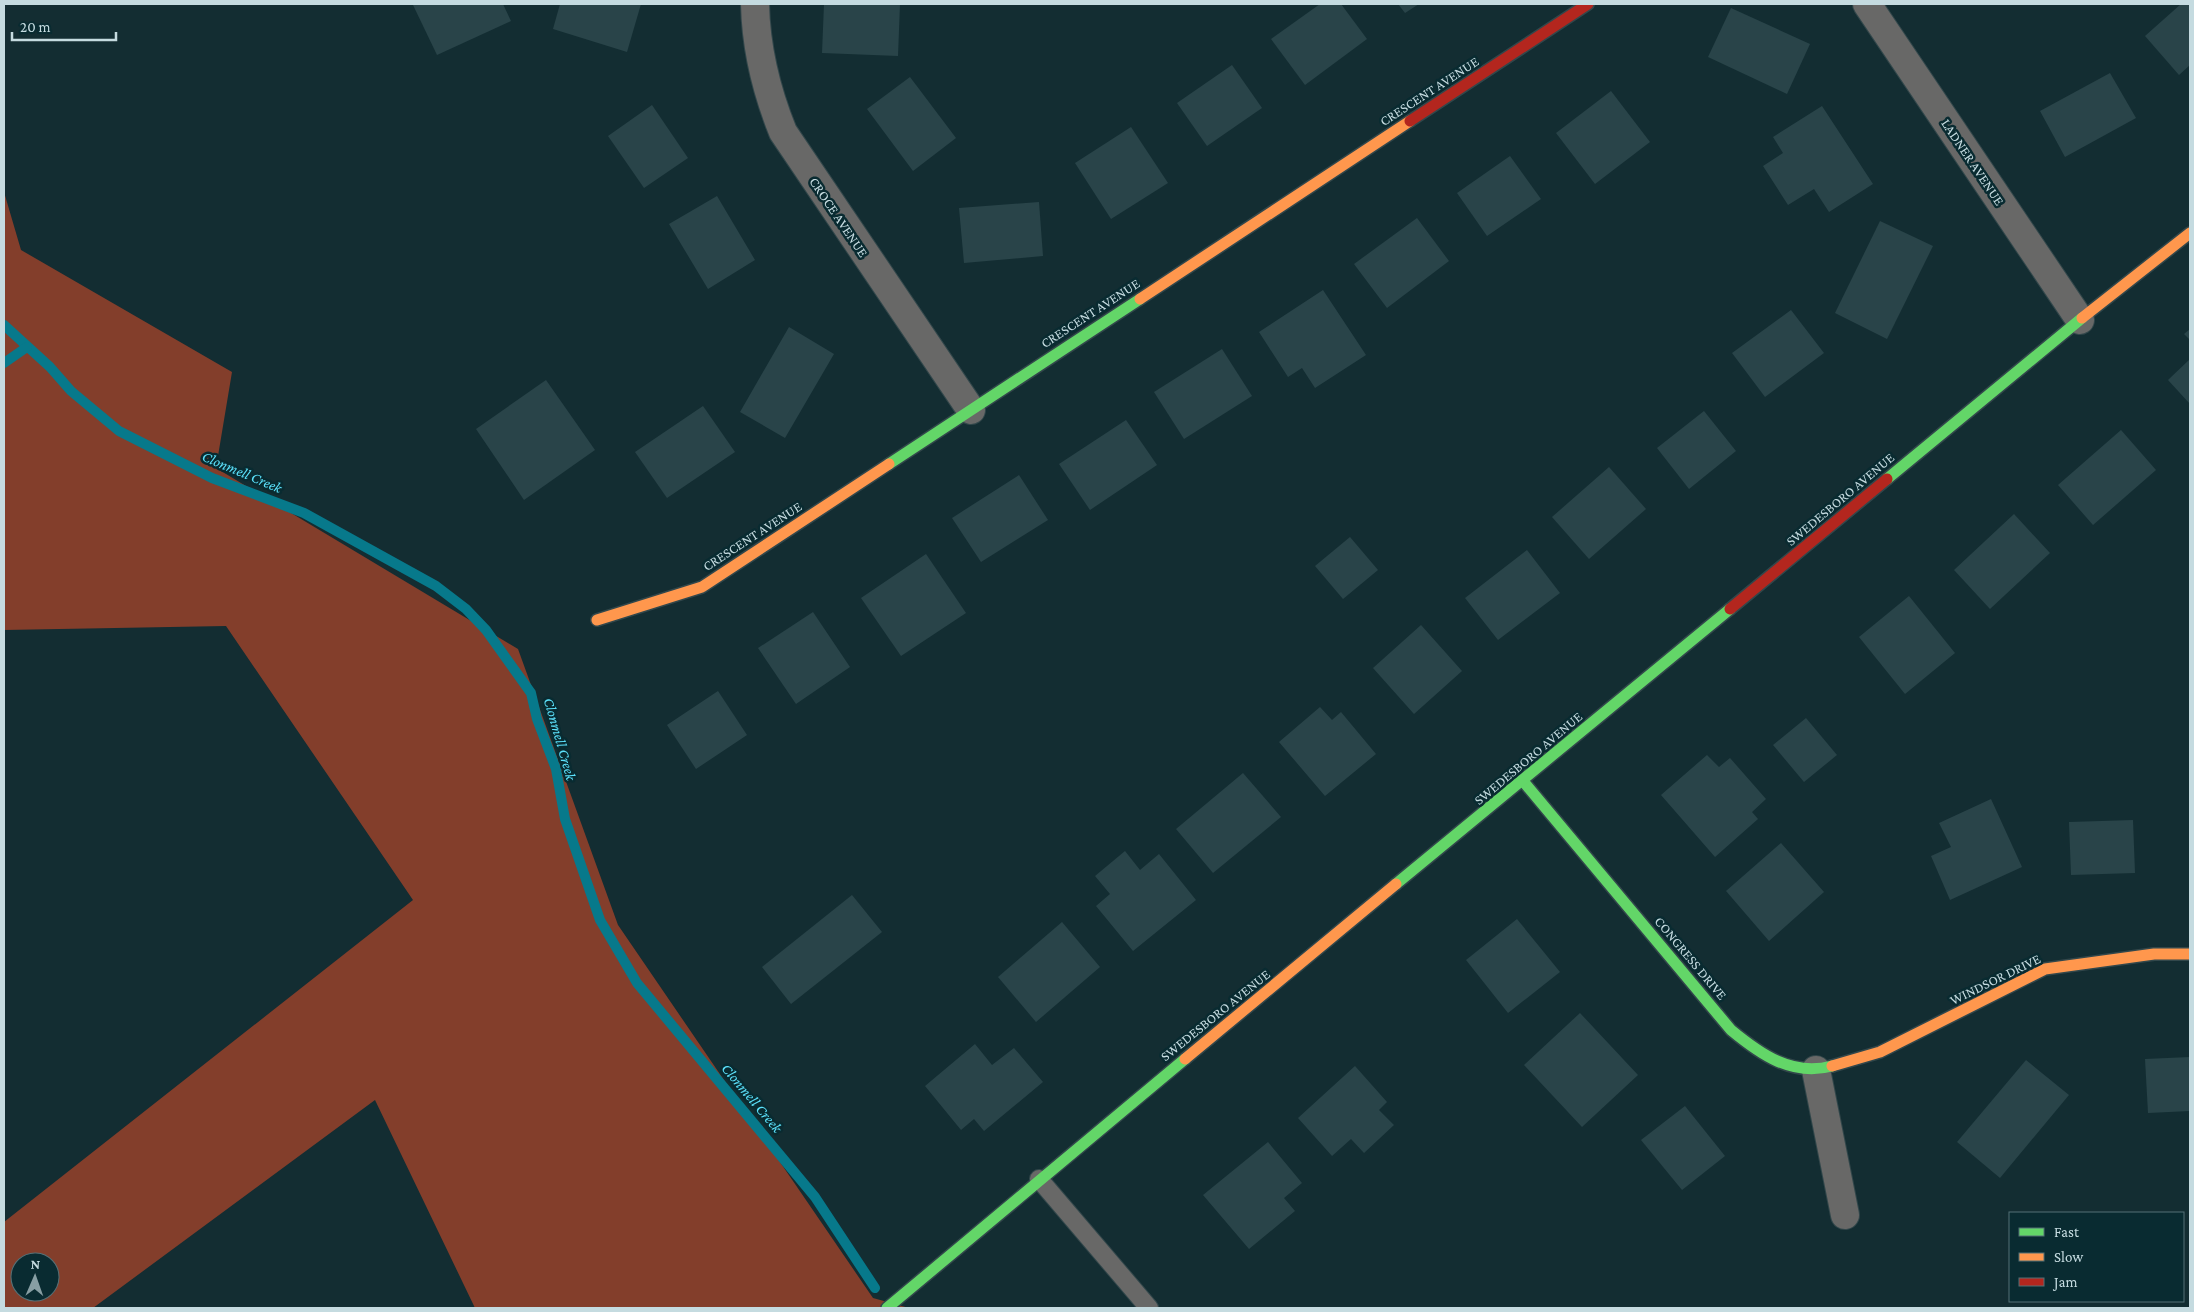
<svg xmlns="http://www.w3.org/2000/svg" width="2194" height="1312" font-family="'Crimson Pro',serif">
<rect width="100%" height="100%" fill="#132d32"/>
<path fill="#833e2b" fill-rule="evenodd" d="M4,192L21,250L232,372L216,468L518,649L618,925L873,1298L909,1308H475L375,1100L93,1308H4V1222L413,900L226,626L4,630ZM20,1262H50V1292H20Z"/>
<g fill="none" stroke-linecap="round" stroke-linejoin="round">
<g stroke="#07798b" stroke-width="10">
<polyline points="4,325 50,367 71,391 119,431 212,478 304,513 436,586 466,609 486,630 531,693 537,719 556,769 565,819 600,920 637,983 815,1197 875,1288"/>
<polyline points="4,363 27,347"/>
</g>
</g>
<g fill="#294449">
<polygon points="417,4 503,4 511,21 437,55 413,5"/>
<polygon points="560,4 641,4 627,52 553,29"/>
<polygon points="824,4 900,4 898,56 822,53"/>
<polygon points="1320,4 1341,4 1367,39 1305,85 1271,39"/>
<polygon points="1398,4 1419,4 1405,13"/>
<polygon points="2181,4 2190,4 2190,65 2179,75 2145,36"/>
<polygon points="1731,8 1810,44 1787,94 1708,57"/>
<polygon points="1232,65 1262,108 1207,146 1177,103"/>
<polygon points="2110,73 2136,118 2065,157 2040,111"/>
<polygon points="910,77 956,138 913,171 867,109"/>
<polygon points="1611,91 1650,142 1595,184 1556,133"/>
<polygon points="652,105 688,158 644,188 608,136"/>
<polygon points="1822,106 1873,184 1829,212 1814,189 1788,205 1763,166 1783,153 1773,137"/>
<polygon points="1131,127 1168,183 1111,219 1075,163"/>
<polygon points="1510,156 1541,199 1487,236 1457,193"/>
<polygon points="717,196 755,260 708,289 669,224"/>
<polygon points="1039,202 1043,256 964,263 959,208"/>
<polygon points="1417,218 1449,261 1387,308 1354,264"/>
<polygon points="1880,221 1933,246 1887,339 1835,313"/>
<polygon points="1323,290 1366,355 1315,388 1302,368 1288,377 1259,332"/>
<polygon points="1791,310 1824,353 1765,397 1732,353"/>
<polygon points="789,327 834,354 785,438 740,412"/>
<polygon points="2190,329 2190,340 2184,334"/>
<polygon points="1222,349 1252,396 1184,439 1154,392"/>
<polygon points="2190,359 2190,404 2168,380"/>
<polygon points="546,380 595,450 524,500 476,429"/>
<polygon points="703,406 735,452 667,498 635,452"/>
<polygon points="1704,411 1736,451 1689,489 1657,448"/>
<polygon points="1126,420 1157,465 1090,510 1059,464"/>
<polygon points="2121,430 2156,470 2093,525 2058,485"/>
<polygon points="1609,467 1646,509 1589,559 1552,517"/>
<polygon points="1019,475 1048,520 981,562 952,518"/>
<polygon points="2014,514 2050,553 1990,609 1954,570"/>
<polygon points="1350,537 1378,570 1343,599 1315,566"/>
<polygon points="1527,550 1560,593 1498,640 1465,598"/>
<polygon points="926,554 966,613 901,656 861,598"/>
<polygon points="1909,596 1955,653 1905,694 1859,637"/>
<polygon points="813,612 850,667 796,704 758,648"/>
<polygon points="1421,625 1462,671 1414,714 1373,668"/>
<polygon points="718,691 747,735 696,769 667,725"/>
<polygon points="1320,707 1332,720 1341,712 1376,754 1325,796 1279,742"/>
<polygon points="1806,718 1837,755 1804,782 1773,745"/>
<polygon points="1707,755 1719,767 1730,758 1766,799 1752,812 1758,819 1715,857 1661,795"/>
<polygon points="1243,773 1281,817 1213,873 1176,829"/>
<polygon points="1991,799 2022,867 1950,900 1931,856 1951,847 1939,823"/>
<polygon points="2133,820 2135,873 2071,875 2069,822"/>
<polygon points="1781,843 1824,892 1769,941 1726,891"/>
<polygon points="1125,851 1140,870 1159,854 1196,900 1133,951 1096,906 1110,894 1095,876"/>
<polygon points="852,895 882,932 791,1004 762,967"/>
<polygon points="1517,919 1560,972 1508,1013 1466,960"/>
<polygon points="1062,922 1100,967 1036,1022 998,977"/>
<polygon points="1580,1013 1638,1075 1582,1127 1524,1065"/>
<polygon points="975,1044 992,1065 1014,1048 1043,1082 984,1131 974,1119 961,1130 925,1086"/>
<polygon points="2190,1057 2190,1111 2148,1113 2145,1059"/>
<polygon points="2026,1060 2069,1095 2000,1178 1957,1142"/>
<polygon points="1355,1066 1387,1102 1379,1110 1394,1125 1364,1153 1351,1139 1332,1156 1298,1118"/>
<polygon points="1685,1106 1725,1156 1682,1190 1641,1140"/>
<polygon points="1268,1142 1302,1183 1284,1198 1295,1211 1249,1249 1203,1195"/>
</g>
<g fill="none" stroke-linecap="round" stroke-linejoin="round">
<defs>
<polyline id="lane" points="1039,1179 1149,1308"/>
<g id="street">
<path d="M755,4C756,49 766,90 783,132L971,410"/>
<polyline points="1867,4 2080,320"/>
<polyline points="1816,1070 1845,1215"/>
</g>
<g id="fast">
<polyline points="889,464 1140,299"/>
<polyline points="1887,479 2082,318"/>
<path d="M1523,781L1731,1030C1760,1054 1792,1077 1832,1066"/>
<polyline points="1396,884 1730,609"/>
<polyline points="887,1308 1185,1059"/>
</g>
<g id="slow">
<polyline points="1140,299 1410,121"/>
<polyline points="2082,318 2190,233"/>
<polyline points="597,620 702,587 889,464"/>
<polyline points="1185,1059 1396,884"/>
<polyline points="1832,1066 1880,1052 2045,969 2154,954 2190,954"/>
</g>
<g id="jam">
<polyline points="1410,121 1588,4"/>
<polyline points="1730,609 1887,479"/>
</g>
</defs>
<use href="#lane" stroke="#32474b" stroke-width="20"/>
<use href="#street" stroke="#32474b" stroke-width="30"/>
<use href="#fast" stroke="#32474b" stroke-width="14"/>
<use href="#slow" stroke="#32474b" stroke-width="14"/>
<use href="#jam" stroke="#32474b" stroke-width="14"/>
<use href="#lane" stroke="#686867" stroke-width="18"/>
<use href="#street" stroke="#686867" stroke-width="28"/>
<use href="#fast" stroke="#63d668" stroke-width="11"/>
<use href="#slow" stroke="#ff974d" stroke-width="11"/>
<use href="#jam" stroke="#b3261e" stroke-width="11"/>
</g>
<g text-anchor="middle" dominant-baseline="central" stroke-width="5" stroke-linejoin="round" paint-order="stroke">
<g font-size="14" fill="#c5dbe0" stroke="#092b31">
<text transform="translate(1429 91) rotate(-33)">CRESCENT AVENUE</text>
<text transform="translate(1973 162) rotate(56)">LADNER AVENUE</text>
<text transform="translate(839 217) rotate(56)">CROCE AVENUE</text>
<text transform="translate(1090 313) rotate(-33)">CRESCENT AVENUE</text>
<text transform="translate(1840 499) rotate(-40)">SWEDESBORO AVENUE</text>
<text transform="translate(752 536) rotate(-33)">CRESCENT AVENUE</text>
<text transform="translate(1528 758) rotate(-40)">SWEDESBORO AVENUE</text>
<text transform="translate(1691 958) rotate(50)">CONGRESS DRIVE</text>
<text transform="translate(1995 979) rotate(-26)">WINDSOR DRIVE</text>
<text transform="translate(1215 1015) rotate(-39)">SWEDESBORO AVENUE</text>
</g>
<g font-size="15" font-style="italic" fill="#5ce1fb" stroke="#092b31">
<text transform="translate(242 472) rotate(23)">Clonmell Creek</text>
<text transform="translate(560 739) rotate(74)">Clonmell Creek</text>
<text transform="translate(752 1098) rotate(50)">Clonmell Creek</text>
</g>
</g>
<rect width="2194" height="1312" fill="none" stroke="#c5dbe0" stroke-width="10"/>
<rect x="2009" y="1212" width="175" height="90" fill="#092b31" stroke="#547177"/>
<rect x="2019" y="1228" width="25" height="8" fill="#63d668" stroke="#547177"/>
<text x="2054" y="1237" font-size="15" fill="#c5dbe0">Fast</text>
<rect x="2019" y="1253" width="25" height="8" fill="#ff974d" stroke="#547177"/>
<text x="2054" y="1262" font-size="15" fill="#c5dbe0">Slow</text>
<rect x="2019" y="1278" width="25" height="8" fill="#b3261e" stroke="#547177"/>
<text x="2054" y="1287" font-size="15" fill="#c5dbe0">Jam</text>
<g transform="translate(35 1277) rotate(2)"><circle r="24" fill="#092b31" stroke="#547177"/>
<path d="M0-4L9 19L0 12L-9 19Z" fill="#879ea3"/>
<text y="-8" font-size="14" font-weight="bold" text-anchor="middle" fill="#c5dbe0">N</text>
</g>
<path d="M12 32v8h104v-8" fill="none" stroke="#c5dbe0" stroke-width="2.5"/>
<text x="20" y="32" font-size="15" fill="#c5dbe0" stroke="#092b31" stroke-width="4" paint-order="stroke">20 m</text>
</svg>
